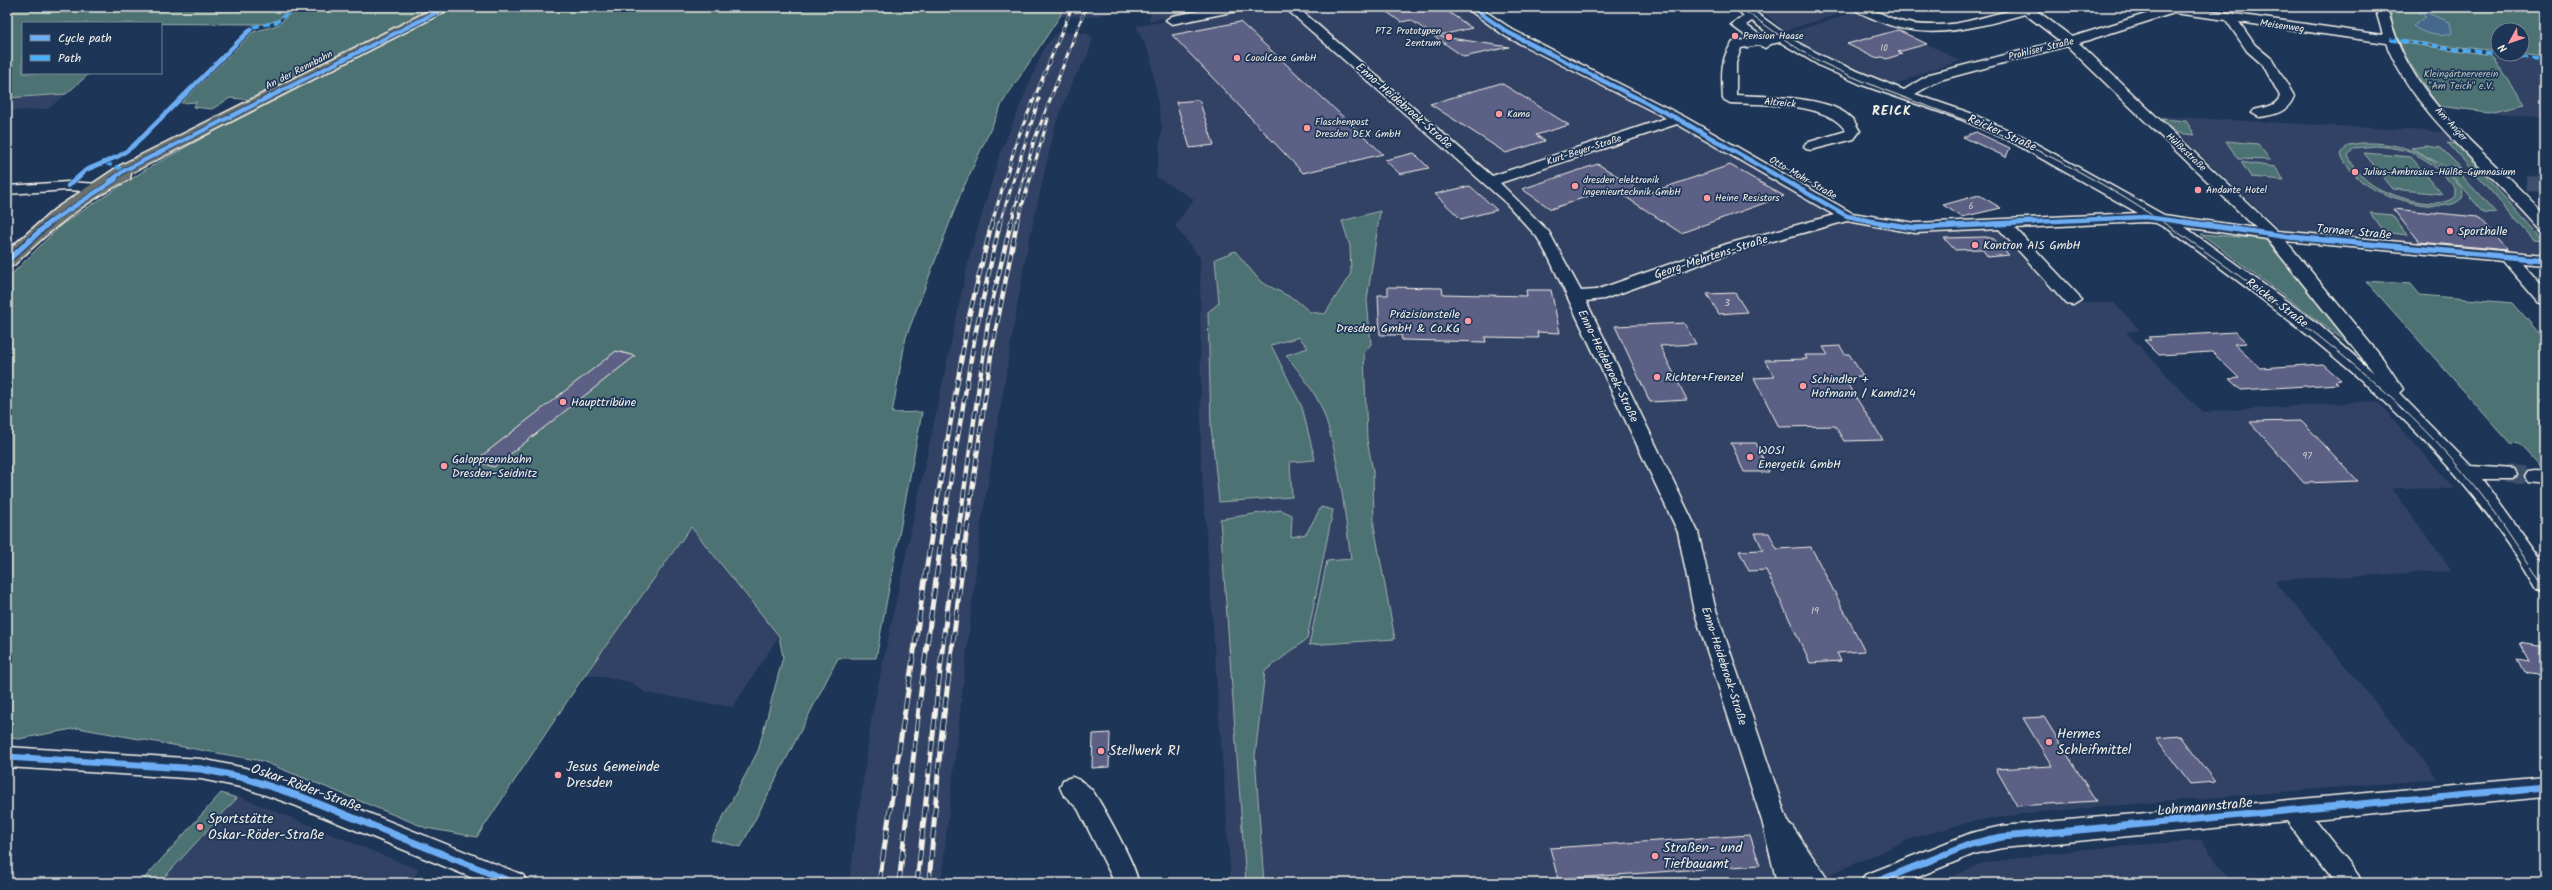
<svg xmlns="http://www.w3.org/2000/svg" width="2552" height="890" font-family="Kalam,sans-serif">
<rect width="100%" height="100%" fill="#1d3557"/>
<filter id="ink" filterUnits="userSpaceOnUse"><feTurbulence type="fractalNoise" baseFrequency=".025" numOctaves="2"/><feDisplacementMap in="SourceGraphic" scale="8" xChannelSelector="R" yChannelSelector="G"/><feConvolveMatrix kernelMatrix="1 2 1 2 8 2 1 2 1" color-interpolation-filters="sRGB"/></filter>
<g filter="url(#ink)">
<g fill="#304265">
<polygon points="1063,7 1116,7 1115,12 1093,17 1060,16"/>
<polygon points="1154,7 1223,7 1148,21"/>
<polygon points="1255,7 1471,7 1847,216 1877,223 2003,224 2076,303 2114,303 2140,330 2126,332 2202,412 2377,401 2455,489 2392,488 2452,571 2274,580 2439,779 2029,813 1974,821 1913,838 1810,883 1231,883 1201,459 1200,258 1175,226 1194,199 1156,177 1162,127 1150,55 1136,26"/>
<polygon points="1757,7 1850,7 1854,9 1785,31"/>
<polygon points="1859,11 1891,26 1961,61 1924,72 1894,86 1830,59 1809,48 1789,33"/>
<polygon points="1058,32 1086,33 1093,38 1088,55 1072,82 1055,126 1025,259 981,525 941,883 849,883 872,714 969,258 999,156 1045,46"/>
<polygon points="2491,55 2545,61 2545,118 2488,112 2525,104"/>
<polygon points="66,94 48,109 7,111 7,98"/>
<polygon points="2159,116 2444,132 2455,137 2508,191 2545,236 2545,256 2289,232 2279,229"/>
<polygon points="691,527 779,636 733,707 646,693 631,682 586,674"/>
<polygon points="238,796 419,870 410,883 159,883"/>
<polygon points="2202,840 2231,883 1938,883 1982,863 2085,849"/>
</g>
<g fill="#4e7273" stroke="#a1b2ae" fill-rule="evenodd">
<polygon points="7,7 292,7 279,19 267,24 23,23 23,73 90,73 66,94 7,98"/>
<polygon points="297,7 441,7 254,100 230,98 212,109 193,107 197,102 181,103 253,32 278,25"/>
<polygon points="456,7 1063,7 1060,16 1003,102 961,193 906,337 892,413 922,412 876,658 838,658 741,847 711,840 758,751 783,657 779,636 691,527 580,682 477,837 426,828 262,761 78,728 19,739 7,738 7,279 61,225 145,170 243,115"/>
<polygon points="2390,7 2545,7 2545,57 2520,54 2522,54 2522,30 2498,30 2498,51 2395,40"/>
<polygon points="2396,42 2491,55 2525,104 2488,112 2438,106"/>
<polygon points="2162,119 2186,121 2195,135 2177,133"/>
<polygon points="2226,141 2258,144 2270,160 2238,159"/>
<path d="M2362,143C2400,142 2431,153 2456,182C2460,187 2465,191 2462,198C2446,217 2384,197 2366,185C2357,178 2344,164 2341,154L2348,145ZM2376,146C2415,149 2430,159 2455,188V196C2441,213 2386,195 2371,184C2363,178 2351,165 2348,155L2354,148Z"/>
<polygon points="2448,143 2456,144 2544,241 2534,240"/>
<polygon points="2426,146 2441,148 2461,168 2454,167 2496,213 2483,212 2444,166 2411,148"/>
<polygon points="2364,153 2411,157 2442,194 2393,189"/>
<polygon points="2241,162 2275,167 2284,180 2251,177"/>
<path d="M1380,211L1367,300L1371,344L1364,353L1367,440L1373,471L1374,526L1395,639L1309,645L1327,561L1351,559C1344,511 1340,460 1324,414C1316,392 1300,373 1286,355L1308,348L1299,337L1271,345L1302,407L1315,460L1290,462L1292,497L1219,502L1211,426L1208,312L1219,303L1215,259L1235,251L1261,282L1296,300L1310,312L1325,314L1351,273L1350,246L1342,221Z"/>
<polygon points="2370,213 2392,215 2407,235 2384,232"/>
<polygon points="2201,234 2264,239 2360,347 2353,347"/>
<polygon points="2366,281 2411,284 2420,295 2513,303 2545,340 2545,469 2541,468 2519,444 2510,443"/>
<polygon points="1321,507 1333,510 1307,639 1265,671 1255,756 1264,883 1246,883 1220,519 1281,510 1292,515 1291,537 1306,534"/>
<polygon points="221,793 237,798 159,883 140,883"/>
</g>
<path fill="#45698c" stroke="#8b9fb1" d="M2420,10L2450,22L2452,33C2442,39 2422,33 2413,26L2426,17L2418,12Z"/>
<g fill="#5d6085" stroke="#f4f1e8">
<polygon points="1380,7 1441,7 1472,28 1437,36 1509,47 1464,57 1411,20 1401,22"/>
<polygon points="1240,22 1310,86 1383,154 1303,173 1172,35"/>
<polygon points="1898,30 1927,44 1898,52 1902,54 1886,59 1882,57 1875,58 1847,44"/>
<polygon points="1501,83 1569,125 1536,135 1545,141 1506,153 1430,104"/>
<polygon points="1199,100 1214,145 1190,148 1176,102"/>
<polygon points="1976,132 2010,148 2006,157 1963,137"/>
<polygon points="1414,153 1429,168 1400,174 1385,160"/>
<polygon points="1598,164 1646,194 1730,165 1784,196 1681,233 1612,188 1551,209 1522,189"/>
<polygon points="1470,186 1497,210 1461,219 1435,194"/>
<polygon points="1979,195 2001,208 1962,217 1943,205"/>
<polygon points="2393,209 2478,217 2508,250 2419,242"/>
<polygon points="1986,237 1994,239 2009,255 1988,257 1982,249 1955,250 1944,238"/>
<polygon points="1388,287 1442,288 1443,294 1527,296 1526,290 1551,290 1560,333 1537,332 1538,338 1485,337 1486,342 1402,340 1401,335 1380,335 1378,295 1388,295"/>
<polygon points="1735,293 1747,312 1719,314 1707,294"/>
<polygon points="1684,323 1696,344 1660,346 1687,400 1650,402 1615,326"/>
<polygon points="2235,332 2247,343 2234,344 2260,368 2323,364 2341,380 2335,381 2338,384 2241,390 2229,379 2239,378 2212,352 2159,355 2144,340 2151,340 2148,337"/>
<polygon points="1840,346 1845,354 1849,354 1863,376 1843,377 1883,440 1844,441 1835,426 1779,427 1754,378 1774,377 1765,360 1807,359 1805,355 1828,355 1823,347"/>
<polygon points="616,351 635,356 494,467 475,461"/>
<polygon points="2301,421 2311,431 2358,481 2304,483 2250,422"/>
<polygon points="1731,443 1756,443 1769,472 1744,472"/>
<polygon points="1755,533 1769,533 1777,549 1811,547 1865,651 1837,653 1841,661 1810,663 1766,570 1749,571 1739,551 1763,550"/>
<polygon points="2520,643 2545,647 2545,687 2538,674 2525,672 2518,659 2530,661"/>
<polygon points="2044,717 2096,801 2017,806 1996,769 2052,766 2023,718"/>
<polygon points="1110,733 1109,767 1092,768 1093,734"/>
<polygon points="2180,736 2215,782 2190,784 2156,738"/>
<polygon points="1750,835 1760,865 1558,879 1550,848"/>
</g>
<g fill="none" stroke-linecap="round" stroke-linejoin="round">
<polyline stroke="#3d516d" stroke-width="14" stroke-dasharray="14 7" stroke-linecap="butt" points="2526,183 2545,184"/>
<polyline stroke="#3d516d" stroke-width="18" stroke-dasharray="18 9" stroke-linecap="butt" points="2507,474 2534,476"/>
<defs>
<g id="minor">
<polygon points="1219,7 1243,7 1237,11 1172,24 1166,20 1172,16"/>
<path d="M1284,7H1297L1492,176L1666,118L1505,36L1465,7H1479L1513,30L1683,116L1852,213L1915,223L2138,213L2012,142L1960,119L1862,85L1820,66L1780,42L1771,44L1765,48L1759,45L1741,48L1736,63V95C1766,97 1829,95 1851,118C1855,121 1857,127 1860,131L1854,139L1811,150L1806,149L1804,146L1806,143L1846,131C1827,101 1762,105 1730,103L1723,99C1722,79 1719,59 1733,42L1750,39L1731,25L1744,16L1734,7H1748L1795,41L1830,60L1904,90L1930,74L2060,41L2025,14C1975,28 1924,43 1874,19C1868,16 1857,13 1853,7C1874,7 1881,15 1899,21C1911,25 1924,25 1936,25C1972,25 2005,7 2041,7L2036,10L2072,37L2168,7H2186L2383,35L2375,7H2387C2392,28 2399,48 2410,67C2443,125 2502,166 2545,216V231L2540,229C2490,170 2414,116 2386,43L2239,22L2255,45L2273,60L2294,96C2288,112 2275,115 2259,117L2252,113L2254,110C2265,107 2276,107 2280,96L2263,65L2247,51L2226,20L2174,13L2079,43L2277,231L2545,255V265L2522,263L2545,289V304L2539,303L2503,261L2286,241L2383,359L2403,389L2399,393L2471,466L2514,469L2517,474L2514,479H2482L2545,566V592L2537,589C2447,433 2312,336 2171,231L2156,223L2145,222L2015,228L2079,296L2081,300L2073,305L2067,304L1999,229L1915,233L1847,221L1739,250L1604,299L1586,301L1698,532L1715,607L1789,825L1792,826L1830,883H1777L1762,821L1693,607L1678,532L1550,260L1537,237L1506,203ZM1752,21L1772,36L1763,37L1746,25ZM2067,46L2256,228L2164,215L2022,136L1970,113L1915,94L1940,80ZM1677,124L1834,215L1727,244L1596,290L1581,291L1549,232L1500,183ZM2185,227L2267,239L2374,373L2318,324Z"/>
<polygon points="68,182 99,184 106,188 99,192 68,190 7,194 7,186"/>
<polygon points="2534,470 2545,471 2545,483 2527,481 2524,476 2527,471"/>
<polygon points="7,747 201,759 245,768 311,790 523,875 527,883 485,883 294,805 245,788 201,779 7,767"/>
<path d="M1072,777C1081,780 1091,787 1096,796C1105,810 1138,869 1138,883H1112V877L1078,809L1063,794L1060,787L1063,780Z"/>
<polygon points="2545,777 2545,797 2314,819 2358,875 2362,883 2334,883 2287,821 2002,848 1974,854 1903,883 1861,883 1865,875 1971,833 2002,826"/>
</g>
<path id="major" d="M436,7H454L131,173L130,179C86,200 49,231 14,265L7,267V251L55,209L119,166Z"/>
</defs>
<use href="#minor" stroke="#f4f1e8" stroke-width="3"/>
<use href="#major" stroke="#f4f1e8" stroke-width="3"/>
<use href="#minor" fill="#1d3557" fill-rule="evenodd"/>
<use href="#major" fill="#6a706d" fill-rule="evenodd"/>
<path stroke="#f4f1e8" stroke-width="1" d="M1738,7C1767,24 1792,48 1823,63C1897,100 1979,120 2053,158C2121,192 2181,233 2242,278C2321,336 2399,397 2463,472C2494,509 2520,549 2545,589"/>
<defs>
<g id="rail-far2">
<polyline points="992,223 1017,140 1072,7"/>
<polyline points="1000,223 1039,99"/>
<polyline points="1011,223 1034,141 1086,7"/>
<polyline points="1017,223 1048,119"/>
</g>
<g id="rail-far1">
<polyline points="935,513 968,321 992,222"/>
<polyline points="945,513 975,335 1000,222"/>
<polyline points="961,513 989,315 1011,222"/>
<polyline points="969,513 991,355 1017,222"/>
</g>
<g id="rail">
<polyline points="879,883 935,512"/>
<polyline points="899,883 922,682 945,512"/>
<polyline points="917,883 944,634 961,512"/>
<polyline points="929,883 941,739 969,512"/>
</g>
</defs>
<use href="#rail-far2" stroke="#f4f1e8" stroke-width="3"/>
<use href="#rail-far1" stroke="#f4f1e8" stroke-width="4.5"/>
<use href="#rail" stroke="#f4f1e8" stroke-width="5"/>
<use href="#rail-far2" stroke="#1d3557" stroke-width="2" stroke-dasharray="6" stroke-linecap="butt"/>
<use href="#rail-far1" stroke="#1d3557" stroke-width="3" stroke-dasharray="8" stroke-linecap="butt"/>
<use href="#rail" stroke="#1d3557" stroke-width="3.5" stroke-dasharray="11" stroke-linecap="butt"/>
<g stroke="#49aef6" stroke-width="3.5" stroke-dasharray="7 3.5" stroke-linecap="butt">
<polyline points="253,27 277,22 295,7"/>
<polyline points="2390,40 2498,54"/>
<polyline points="2500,54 2545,60"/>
<polyline points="105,163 125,170"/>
</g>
<defs>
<g id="cycleway-far2">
<polyline points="1471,7 1509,33 1678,119 1847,216 1880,223"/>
<polyline points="110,181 125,170 447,7"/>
<polyline points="68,186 86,170 119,156 132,147 251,29"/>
<polyline points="49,223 116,179"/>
<polyline points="2012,223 2145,217 2191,223"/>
</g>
<g id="cycleway-far1">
<polyline points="1874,222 1915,228 2033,222"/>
<polyline points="2184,222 2290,237 2545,260"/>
<polyline points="7,261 50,222"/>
</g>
<g id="cycleway">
<polyline points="7,757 201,769 245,778 302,797 514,883"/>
<polyline points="1874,883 1971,844 2002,837 2545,787"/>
</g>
</defs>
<use href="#cycleway-far2" stroke="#1d3557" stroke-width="6"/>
<use href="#cycleway-far1" stroke="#1d3557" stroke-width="8"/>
<use href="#cycleway" stroke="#1d3557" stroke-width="10"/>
<use href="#cycleway-far2" stroke="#6dadf4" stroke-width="4.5"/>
<use href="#cycleway-far1" stroke="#6dadf4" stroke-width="5.5"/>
<use href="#cycleway" stroke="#6dadf4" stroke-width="7"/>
</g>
</g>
<g fill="#ff9aa2" stroke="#1d3557" stroke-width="1.5">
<circle cx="1735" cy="36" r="4"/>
<circle cx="1449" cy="37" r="4"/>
<circle cx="1237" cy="58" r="4"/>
<circle cx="1499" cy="114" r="4"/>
<circle cx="1307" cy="128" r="4"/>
<circle cx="2355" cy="172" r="4"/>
<circle cx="1575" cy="186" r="4"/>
<circle cx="2198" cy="190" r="4"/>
<circle cx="1707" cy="198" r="4"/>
<circle cx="2450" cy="231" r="4"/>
<circle cx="1975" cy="245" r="4"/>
<circle cx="1468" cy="321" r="4"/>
<circle cx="1657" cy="377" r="4"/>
<circle cx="1803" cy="386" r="4"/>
<circle cx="563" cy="402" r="4"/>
<circle cx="1750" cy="457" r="4"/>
<circle cx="444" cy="466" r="4"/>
<circle cx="2049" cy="742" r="4"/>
<circle cx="1101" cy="751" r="4"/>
<circle cx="558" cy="775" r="4"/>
<circle cx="200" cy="827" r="4"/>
<circle cx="1655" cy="856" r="4"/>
</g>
<g text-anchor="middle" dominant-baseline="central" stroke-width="3.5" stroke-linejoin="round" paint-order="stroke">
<g font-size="9" fill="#cecdcf">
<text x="1884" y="48">10</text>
<text x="1971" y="206">6</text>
</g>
<g font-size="10" fill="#f4f1e8" stroke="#1d3557">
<text transform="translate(2282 26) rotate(8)">Meisenweg</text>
<text transform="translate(2041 49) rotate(-14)">Prohliser Straße</text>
<text transform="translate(299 70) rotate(-27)">An der Rennbahn</text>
<text transform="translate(1780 103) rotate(5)">Altreick</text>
<text transform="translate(2451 124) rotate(47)">Am Anger</text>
<text transform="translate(1584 150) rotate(-18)">Kurt-Beyer-Straße</text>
<text transform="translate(2186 152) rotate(43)">Hülßestraße</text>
<text transform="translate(1803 178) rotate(30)">Otto-Mohr-Straße</text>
</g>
<g font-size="10" fill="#f4f1e8" stroke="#1d3557" text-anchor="start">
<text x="1441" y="31" text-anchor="end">PTZ Prototypen<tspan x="1441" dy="12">Zentrum</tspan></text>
<text x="1743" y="36">Pension Haase</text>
<text x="1245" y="58">CooolCase GmbH</text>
<text x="1507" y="114">Kama</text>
<text x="1315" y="122">Flaschenpost<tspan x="1315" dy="12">Dresden DEX GmbH</tspan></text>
<text x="2363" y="172">Julius-Ambrosius-Hülße-Gymnasium</text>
<text x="1583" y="180">dresden elektronik<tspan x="1583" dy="12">ingenieurtechnik GmbH</tspan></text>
<text x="2206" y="190">Andante Hotel</text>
<text x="1715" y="198">Heine Resistors</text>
</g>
<g font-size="10" fill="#bac5bf" stroke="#1d3557">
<text x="2461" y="74">Kleingärtnerverein<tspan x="2461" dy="12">"Am Teich" e.V.</tspan></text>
</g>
<g font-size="10" fill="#cecdcf">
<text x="1727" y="303">3</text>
<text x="2307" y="456">97</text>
<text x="1815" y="611">19</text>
</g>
<g font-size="12" fill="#f4f1e8" stroke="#1d3557">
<text transform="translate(1404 106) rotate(41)">Enno-Heidebroek-Straße</text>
<text transform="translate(2002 133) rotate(24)">Reicker Straße</text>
<text transform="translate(2354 232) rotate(5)">Tornaer Straße</text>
<text transform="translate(1711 257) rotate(-18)">Georg-Mehrtens-Straße</text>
<text transform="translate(2277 303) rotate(37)">Reicker Straße</text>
<text transform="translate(1608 366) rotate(64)">Enno-Heidebroek-Straße</text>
<text transform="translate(1724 666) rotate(72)">Enno-Heidebroek-Straße</text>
</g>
<g font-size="12" fill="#f4f1e8" stroke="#1d3557" text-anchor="start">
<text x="2458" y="231">Sporthalle</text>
<text x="1983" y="245">Kontron AIS GmbH</text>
<text x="1460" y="314" text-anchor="end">Präzisionsteile<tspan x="1460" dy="14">Dresden GmbH &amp; Co.KG</tspan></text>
<text x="1665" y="377">Richter+Frenzel</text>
<text x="1811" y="379">Schindler +<tspan x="1811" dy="14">Hofmann / Kamdi24</tspan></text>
<text x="571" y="402">Haupttribüne</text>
<text x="1758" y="450">WOSI<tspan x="1758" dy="14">Energetik GmbH</tspan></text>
<text x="452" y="459">Galopprennbahn<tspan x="452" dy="14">Dresden-Seidnitz</tspan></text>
</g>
<g font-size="13" font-weight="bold" letter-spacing="1" fill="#f4f1e8" stroke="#1d3557">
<text x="1892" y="111">REICK</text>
</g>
<g font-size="14" fill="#f4f1e8" stroke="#1d3557" text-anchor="start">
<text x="2057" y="734">Hermes<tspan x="2057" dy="16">Schleifmittel</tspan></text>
<text x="1109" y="751">Stellwerk R1</text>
<text x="566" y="767">Jesus Gemeinde<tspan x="566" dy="16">Dresden</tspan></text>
<text x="208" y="819">Sportstätte<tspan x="208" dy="16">Oskar-Röder-Straße</tspan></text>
<text x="1663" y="848">Straßen- und<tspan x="1663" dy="16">Tiefbauamt</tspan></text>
</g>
<g font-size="14" fill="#f4f1e8" stroke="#1d3557">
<text transform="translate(306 788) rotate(20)">Oskar-Röder-Straße</text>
<text transform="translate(2205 807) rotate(-5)">Lohrmannstraße</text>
</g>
</g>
<rect width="2552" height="890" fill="none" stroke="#1d3557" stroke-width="24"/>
<rect x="12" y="12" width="2528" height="866" fill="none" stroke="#f4f1e8" stroke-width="1.5" filter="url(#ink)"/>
<rect x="22" y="22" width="140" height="52" fill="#1d3557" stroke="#738091"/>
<rect x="30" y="35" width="20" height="6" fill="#6dadf4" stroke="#738091"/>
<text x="58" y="42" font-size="12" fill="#f4f1e8">Cycle path</text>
<rect x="30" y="55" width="20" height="6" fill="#49aef6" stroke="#738091"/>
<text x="58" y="62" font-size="12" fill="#f4f1e8">Path</text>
<g transform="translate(2510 42) rotate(230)"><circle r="19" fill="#1d3557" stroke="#738091"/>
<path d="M0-3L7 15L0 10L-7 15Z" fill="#ff9aa2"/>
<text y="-6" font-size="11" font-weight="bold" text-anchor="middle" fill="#f4f1e8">N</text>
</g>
</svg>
